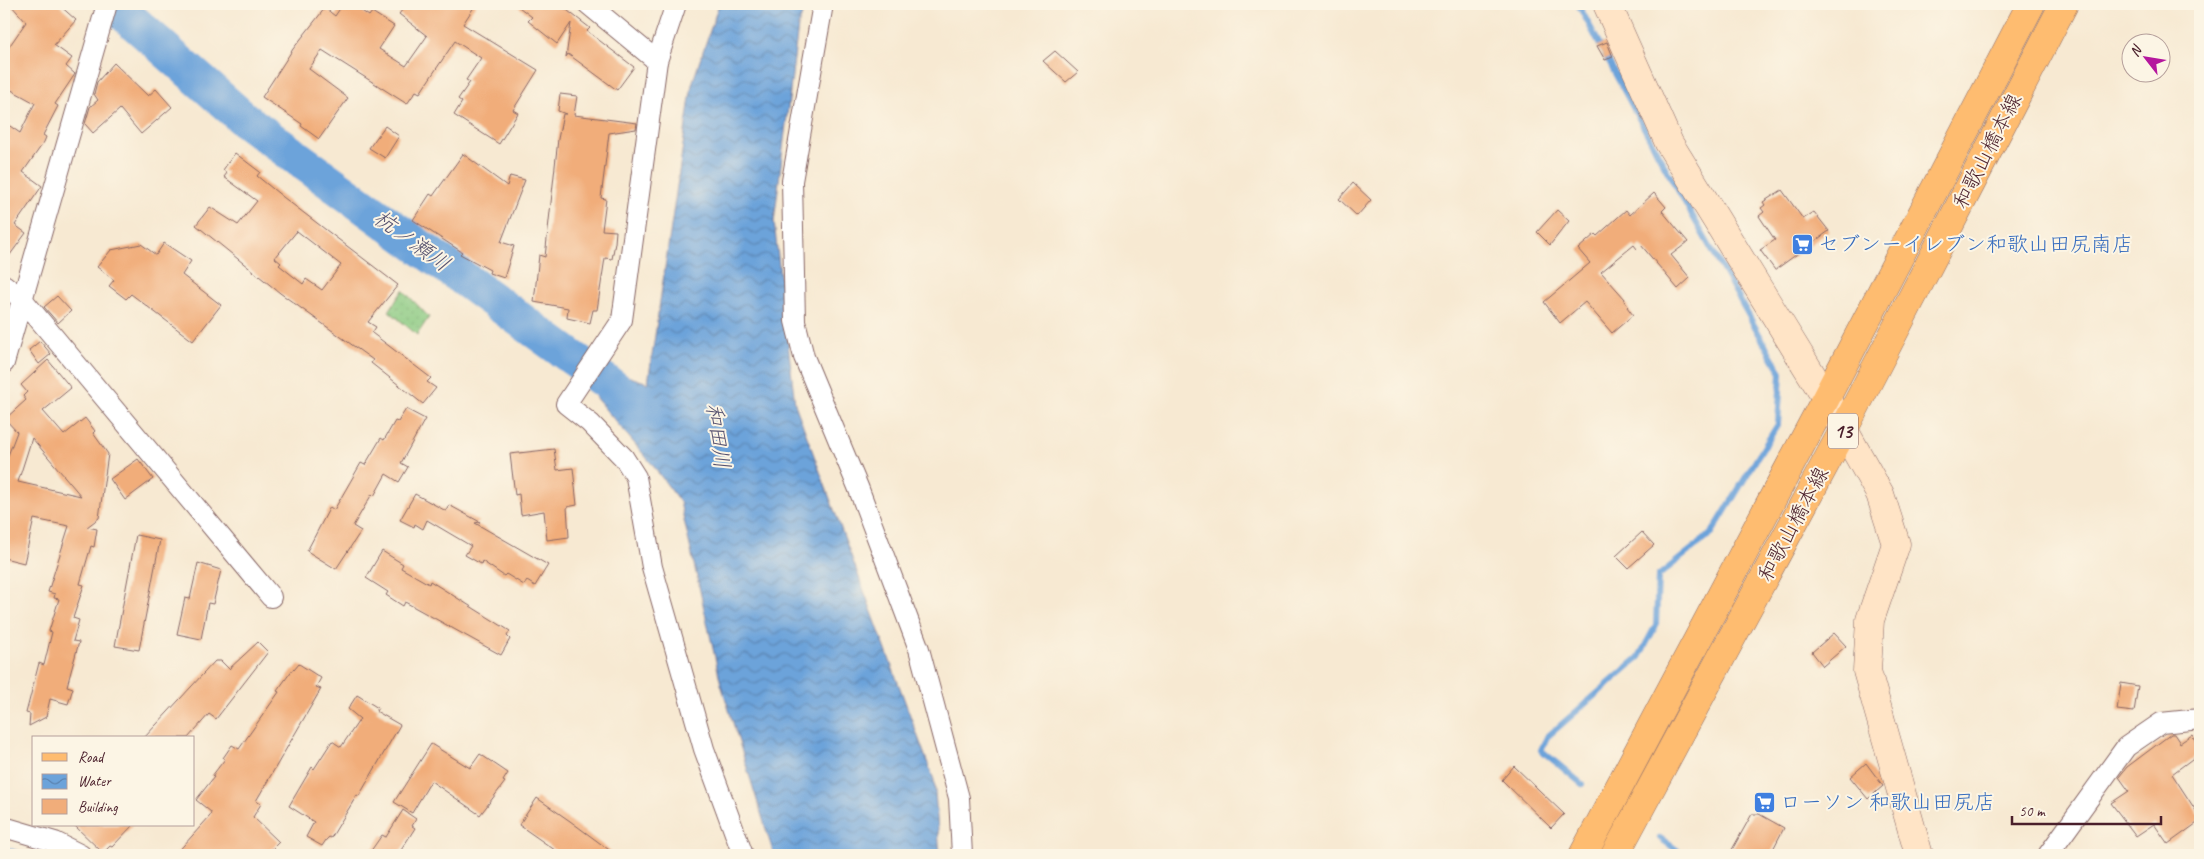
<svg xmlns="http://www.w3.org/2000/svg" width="2204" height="859" font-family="Caveat,'Klee One',sans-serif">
<defs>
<pattern id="grass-dots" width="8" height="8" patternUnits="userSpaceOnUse" patternTransform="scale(1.25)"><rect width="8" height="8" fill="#88c980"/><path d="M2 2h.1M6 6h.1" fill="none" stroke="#77ac6f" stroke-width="1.8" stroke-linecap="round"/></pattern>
<pattern id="water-waves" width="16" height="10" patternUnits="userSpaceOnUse" patternTransform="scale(1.25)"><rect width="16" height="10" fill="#6ca3da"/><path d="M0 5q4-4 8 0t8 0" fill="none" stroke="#5b84b1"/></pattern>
</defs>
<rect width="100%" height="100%" fill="#fcf5e5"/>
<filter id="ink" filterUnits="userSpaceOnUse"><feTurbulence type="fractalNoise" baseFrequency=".02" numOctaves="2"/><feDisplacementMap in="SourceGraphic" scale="10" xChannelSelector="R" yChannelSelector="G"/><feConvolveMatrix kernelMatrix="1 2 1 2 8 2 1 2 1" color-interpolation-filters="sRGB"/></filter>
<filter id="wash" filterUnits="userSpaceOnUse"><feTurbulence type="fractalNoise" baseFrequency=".0096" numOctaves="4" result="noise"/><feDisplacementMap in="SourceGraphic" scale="20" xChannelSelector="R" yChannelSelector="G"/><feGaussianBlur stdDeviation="1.12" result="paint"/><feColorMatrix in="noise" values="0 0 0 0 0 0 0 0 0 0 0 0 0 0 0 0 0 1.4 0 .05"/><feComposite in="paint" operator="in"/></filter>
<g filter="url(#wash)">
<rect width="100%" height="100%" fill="#f7e9d2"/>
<polygon fill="url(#grass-dots)" stroke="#697456" points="403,290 429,317 417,335 389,311"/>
<polygon fill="url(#water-waves)" stroke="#5b6182" points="719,4 806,4 798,26 774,222 795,404 934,780 940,855 774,855 721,684 680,502 651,463 595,397 612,371 648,383 692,84"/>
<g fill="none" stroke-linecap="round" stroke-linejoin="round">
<g stroke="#6ca3da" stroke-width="6">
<polyline points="1578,4 1665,167 1781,373 1778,424 1756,460 1712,533 1658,576 1656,625 1639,657 1547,737 1541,750 1582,784"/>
<polyline points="1660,838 1684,855"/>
<polyline points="4,849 23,855"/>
</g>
<polyline stroke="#6ca3da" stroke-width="36" points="113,4 245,120 646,411"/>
</g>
<g id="blocks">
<g fill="#f1ad7a" fill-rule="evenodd">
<polygon points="10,4 58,4 76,20 54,45 72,58 66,66 75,74 55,104 58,106 43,135 46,137 44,142 23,172 42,186 15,225 26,233 4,263 4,122 20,133 35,103 4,86 4,54 26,22"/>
<polygon points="343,4 352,4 369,16 372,12 394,26 379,49 406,66 427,36 399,14 407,4 476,4 463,24 538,70 513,110 518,113 499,144 454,115 462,102 458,99 470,82 466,80 481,58 455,41 420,93 416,91 407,104 322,50 309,69 348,98 319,139 301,126 302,124 262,97 293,49 325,8 335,16"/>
<polygon points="515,4 559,4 590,28 587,31 634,67 617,90 568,54 566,57 571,23 557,44 528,21 532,17"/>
<polygon points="1607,42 1613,57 1605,60 1597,46"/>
<polygon points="1055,51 1078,72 1066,82 1043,61"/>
<polygon points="114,63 148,96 156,89 172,107 141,134 120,109 93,133 85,124 90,107 98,100 94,94 97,82"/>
<polygon points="560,94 577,96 574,115 637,123 636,129 609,133 601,198 606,199 602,230 616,231 615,243 612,259 605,258 597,310 593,310 590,323 567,318 568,308 534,302 539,255 545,257 558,139 563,114 566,114 558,111"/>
<polygon points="385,126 399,136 385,158 369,148"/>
<path d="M235,153L260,172L257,176L283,197L398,285L368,322L376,327L372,333L431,378L427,382L436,388L423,404L371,363L373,360L280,293L196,225L210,207L238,225L257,201L224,177L227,173L223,170ZM297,231L341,265L322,290L306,279L303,284L279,265L281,263L275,258Z"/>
<polygon points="463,154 507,186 510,176 525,180 501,242 514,246 504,278 489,273 490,270 460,254 462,252 413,220 430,194 433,196"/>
<polygon points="1353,183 1371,200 1357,216 1339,199"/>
<polygon points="1782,190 1803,219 1814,212 1829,231 1775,270 1760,250 1775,240 1759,216 1764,212 1761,208 1765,205 1763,202"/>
<polygon points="1654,193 1666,207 1662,211 1688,242 1671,255 1690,278 1678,289 1641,245 1637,249 1634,245 1601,272 1625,299 1624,301 1628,306 1627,307 1633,315 1612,333 1585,302 1560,323 1544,302 1590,263 1578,249 1595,234 1597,236 1626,210 1630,215"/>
<polygon points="1557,210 1569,221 1550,245 1537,232"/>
<polygon points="164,243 191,261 182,275 221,305 193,341 131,294 126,299 109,286 114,280 97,267 111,250 141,244 156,255"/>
<polygon points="57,296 71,311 58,323 44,307"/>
<polygon points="40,341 51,354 39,364 29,350"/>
<path d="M48,360L71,388L43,411L64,435L85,418L95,431L93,433L108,454L99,518L87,527L97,529L94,547L91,546L80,584L84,585L73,618L79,620L73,641L79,642L67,686L73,688L68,704L50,699L46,717L29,726L30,714L26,713L39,663L44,665L52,632L49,631L59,599L54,598L55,594L48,592L69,526L34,519L24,563L4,558V466L17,432L5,419L26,400L23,396L27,392L21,385ZM32,438L81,496L18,482Z"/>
<polygon points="406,409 425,419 401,463 408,467 399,482 386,474 374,496 372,494 353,526 361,531 336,569 307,551 330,507 334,510 361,463 365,465 381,438 384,440 395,421 398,422"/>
<polygon points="554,449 557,470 573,468 577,505 567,507 569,537 547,540 544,511 521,515 519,494 515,495 510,454"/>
<polygon points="138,459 153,479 125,500 110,479"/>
<polygon points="415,494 446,511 449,505 480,522 475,523 548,565 535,586 527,581 524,585 506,574 504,576 482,561 481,564 465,555 471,546 427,520 423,529 415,524 414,527 400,520"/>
<polygon points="1642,532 1654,545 1628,568 1616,556"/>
<polygon points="136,535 160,540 139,650 115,646"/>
<polygon points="382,551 403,564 401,568 429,584 430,581 510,631 507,636 510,639 501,655 405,602 403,606 386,595 388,592 366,578"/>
<polygon points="198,563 221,570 213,604 208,603 201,639 177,634 185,598 190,599"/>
<polygon points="1834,633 1846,646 1823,666 1812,652"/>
<polygon points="258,642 268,652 216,719 209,714 188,738 144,738 215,661 221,661 229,669"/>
<polygon points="299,664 321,678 316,687 321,689 256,801 261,804 253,817 279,842 266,855 175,855 210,816 211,812 196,800 214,777 212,776 225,759 223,758 232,745 239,749 279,692 277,691 293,669 294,670"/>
<polygon points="2121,683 2138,686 2134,712 2117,710"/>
<polygon points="357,695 378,708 376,711 400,725 359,796 357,795 331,838 329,837 326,840 322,846 306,837 314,822 289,806 312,767 314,769 332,741 341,747 360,719 348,709"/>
<polygon points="2171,734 2174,734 2180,743 2192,735 2200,747 2200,753 2172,774 2200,817 2200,821 2168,844 2154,824 2136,836 2111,803 2129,791 2119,777 2127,767"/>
<polygon points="431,744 470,768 480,754 508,773 503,781 505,782 480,815 431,781 412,813 394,802"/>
<polygon points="1866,763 1883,786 1868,799 1850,777"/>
<polygon points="1514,766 1564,814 1551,828 1502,780"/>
<polygon points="537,798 570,821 616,855 562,855 519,825"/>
<polygon points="403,810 416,819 412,826 415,828 398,855 368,855 382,835 386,837"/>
<polygon points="1752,814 1759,814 1784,828 1770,855 1729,855"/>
<polygon points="74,825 133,825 112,847 110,846 103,853"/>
</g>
</g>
</g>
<g filter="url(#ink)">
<use href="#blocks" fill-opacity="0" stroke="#876665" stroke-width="1"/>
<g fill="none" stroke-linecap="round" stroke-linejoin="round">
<defs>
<g id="street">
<polyline points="588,4 657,61"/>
<polyline points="676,4 657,61 622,320 566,404 590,423 624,458 636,477 652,567 704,749 743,855"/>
<polyline points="823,4 792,181 795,321 804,357 858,487 919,649 959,798 962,855"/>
<polyline points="4,285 22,299 271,597"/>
<polyline points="4,363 107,4"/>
<polyline points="4,827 55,842 81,855"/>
<polyline points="2048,855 2126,747 2161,723 2200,719"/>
</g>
<polyline id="secondary" points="1607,4 1669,143 1826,398 1880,494 1896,544 1870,620 1867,671 1919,855"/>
<g id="primary">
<polyline points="1583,855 1826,398 2031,4"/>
<polyline points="1615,855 1843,431 2064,4"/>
</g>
</defs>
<use href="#street" stroke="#876665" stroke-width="22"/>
<use href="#secondary" stroke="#876665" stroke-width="29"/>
<use href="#primary" stroke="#876665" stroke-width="29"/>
<use href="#street" stroke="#fff" stroke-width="20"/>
<use href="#secondary" stroke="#ffe4c6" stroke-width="28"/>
<use href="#primary" stroke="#febc70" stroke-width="28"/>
</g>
</g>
<defs>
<symbol id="supermarket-square" viewBox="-11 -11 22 22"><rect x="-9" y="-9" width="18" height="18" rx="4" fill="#3f7fe0" stroke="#fcf5e5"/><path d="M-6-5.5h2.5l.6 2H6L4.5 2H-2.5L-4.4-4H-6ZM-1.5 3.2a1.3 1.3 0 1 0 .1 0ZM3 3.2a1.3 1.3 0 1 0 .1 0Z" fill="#fff"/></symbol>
</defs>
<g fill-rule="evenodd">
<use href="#supermarket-square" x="1790" y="232" width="25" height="25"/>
<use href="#supermarket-square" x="1752" y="790" width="25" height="25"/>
</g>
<g text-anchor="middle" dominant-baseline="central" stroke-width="4" stroke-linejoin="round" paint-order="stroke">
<rect fill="#fcf5e5" stroke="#7f5f63" stroke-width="1" x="1828" y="413.5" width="30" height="35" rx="4"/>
<g font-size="20" font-weight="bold" fill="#4a1f2b">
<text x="1843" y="431">13</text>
</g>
<g font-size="21" fill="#4a1f2b" stroke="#fcf5e5">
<text transform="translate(1987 151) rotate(-63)">和歌山橋本線</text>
<text transform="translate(1793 524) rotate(-62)">和歌山橋本線</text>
</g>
<g font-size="21" fill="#366cbe" stroke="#fcf5e5" text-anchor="start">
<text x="1818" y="244">セブンーイレブン和歌山田尻南店</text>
<text x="1780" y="802">ローソン 和歌山田尻店</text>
</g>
<g font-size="22" font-style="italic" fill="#585471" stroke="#fcf5e5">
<text transform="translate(412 241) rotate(36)">杭ノ瀬川</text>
<text transform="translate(718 436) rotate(82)">和田川</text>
</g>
</g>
<rect width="2204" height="859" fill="none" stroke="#fcf5e5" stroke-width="20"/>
<rect x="32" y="736" width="162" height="90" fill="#fcf5e5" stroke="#b59f9b"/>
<rect x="42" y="753" width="25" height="8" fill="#febc70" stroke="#b59f9b"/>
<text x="78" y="762" font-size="15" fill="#4a1f2b">Road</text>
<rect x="42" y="774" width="25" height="15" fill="url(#water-waves)" stroke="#b59f9b"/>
<text x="78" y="786" font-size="15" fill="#4a1f2b">Water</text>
<rect x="42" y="799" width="25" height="15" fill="#f1ad7a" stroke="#b59f9b"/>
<text x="78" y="812" font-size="15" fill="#4a1f2b">Building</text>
<g transform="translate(2146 58) rotate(301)"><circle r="24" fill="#fcf5e5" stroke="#b59f9b"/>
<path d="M0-4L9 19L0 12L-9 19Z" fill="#b5179e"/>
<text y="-8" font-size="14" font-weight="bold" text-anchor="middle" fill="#4a1f2b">N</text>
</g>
<path d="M2012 816v8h149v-8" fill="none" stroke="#4a1f2b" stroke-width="2.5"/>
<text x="2019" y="816" font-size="15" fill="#4a1f2b" stroke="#fcf5e5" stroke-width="4" paint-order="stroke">50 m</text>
</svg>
